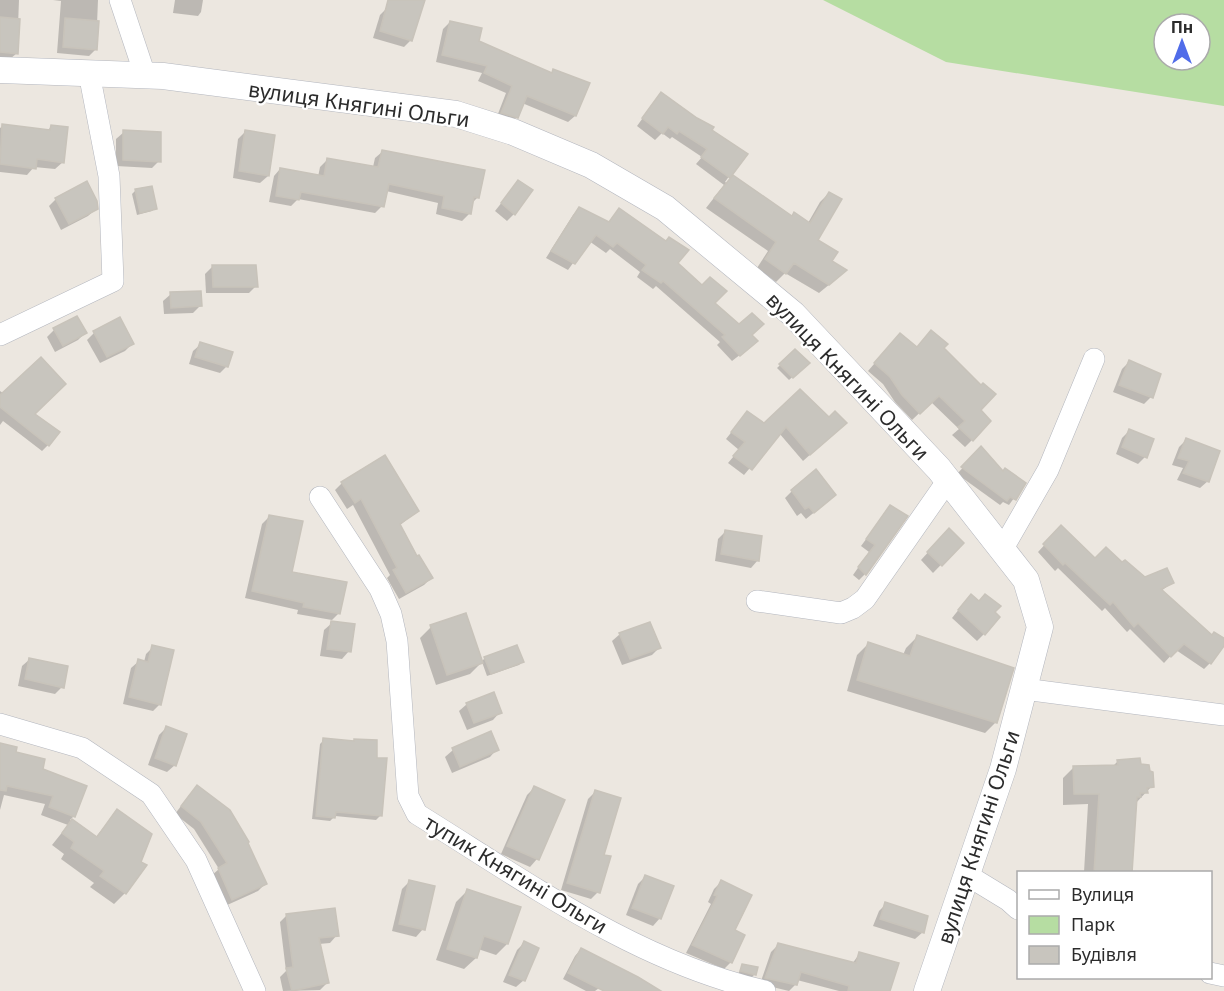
<svg xmlns="http://www.w3.org/2000/svg" width="1224" height="991" font-family="'Noto Sans',sans-serif">
<rect width="100%" height="100%" fill="#ece7e0"/>
<path fill="#b6dda2" fill-rule="evenodd" d="M823,0H1224V106L946,62ZM1164,24H1200V60H1164Z"/>
<g fill="#0003">
<polygon points="0,0 19,0 17,53 10,59 0,58"/>
<polygon points="53,0 98,0 96,49 89,56 57,53 61,1"/>
<polygon points="175,0 203,0 201,12 198,16 173,13"/>
<polygon points="387,8 411,40 404,47 373,38 380,15"/>
<polygon points="450,22 477,42 550,74 554,70 575,116 568,122 522,103 517,117 510,124 496,119 506,93 478,81 482,73 436,62 443,29"/>
<polygon points="655,101 710,130 745,154 725,182 791,218 808,223 820,202 829,193 816,241 830,261 836,279 819,293 785,273 776,282 757,268 768,251 706,208 724,185 696,164 702,157 672,137 670,139 662,133 655,140 637,126"/>
<polygon points="3,126 47,131 51,127 63,162 55,169 34,167 27,175 0,172 0,128"/>
<polygon points="124,132 159,161 152,168 116,166 116,139"/>
<polygon points="245,132 274,136 268,176 260,183 233,178 238,139"/>
<polygon points="382,152 478,197 472,203 469,214 462,221 436,214 438,203 386,191 382,206 375,213 298,199 291,206 269,202 274,176 280,169 318,177 320,167 327,160 373,167 375,158"/>
<polygon points="518,182 514,214 507,221 495,211"/>
<polygon points="135,191 155,208 152,211 137,215 132,194"/>
<polygon points="56,199 96,209 88,216 61,230 49,206"/>
<polygon points="579,208 608,223 619,210 676,263 713,304 750,336 750,347 732,361 717,345 720,342 656,286 653,289 637,277 640,272 610,249 606,253 589,241 568,270 546,258 573,215"/>
<polygon points="212,267 256,286 249,293 206,293 205,274"/>
<polygon points="171,294 200,306 193,313 164,314 163,301"/>
<polygon points="54,330 85,333 78,340 55,352 47,337"/>
<polygon points="94,333 132,344 125,351 100,363 87,340"/>
<polygon points="893,342 917,349 942,348 979,410 972,440 965,447 952,435 959,429 931,402 912,420 895,402 883,384 868,371"/>
<polygon points="201,344 227,366 220,373 189,364 193,351"/>
<polygon points="795,351 808,363 789,380 777,368"/>
<polygon points="1129,362 1151,397 1144,404 1113,392 1122,369"/>
<polygon points="0,391 33,414 48,445 42,451 3,421 0,425"/>
<polygon points="741,420 764,425 839,429 803,461 779,433 744,475 728,463 739,450 726,439"/>
<polygon points="1129,431 1145,457 1138,464 1116,454 1122,438"/>
<polygon points="1186,440 1208,481 1200,488 1177,480 1183,468 1172,465 1179,447"/>
<polygon points="981,448 1003,472 1024,484 1009,505 1003,502 1000,505 957,474"/>
<polygon points="342,483 417,511 399,526 416,559 431,578 424,585 399,599 387,578 390,575 353,505 347,509 335,490"/>
<polygon points="792,491 827,502 806,519 801,513 797,516 785,498"/>
<polygon points="890,507 865,574 859,580 853,575 869,552 861,546"/>
<polygon points="270,516 291,573 339,613 332,620 297,614 298,610 245,598 262,524"/>
<polygon points="1061,527 1095,560 1122,564 1145,579 1172,583 1161,591 1211,637 1224,640 1224,643 1210,663 1204,669 1176,650 1164,663 1130,629 1127,632 1105,608 1102,611 1058,568 1055,571 1038,552"/>
<polygon points="725,532 758,560 751,568 715,561 718,539"/>
<polygon points="942,537 962,543 933,573 921,560"/>
<polygon points="964,603 993,612 984,634 977,641 952,618"/>
<polygon points="332,623 349,651 342,659 320,656 324,630"/>
<polygon points="431,627 481,662 485,658 522,662 519,665 487,676 482,662 470,674 436,685 420,638"/>
<polygon points="620,634 659,648 652,655 622,665 612,641"/>
<polygon points="917,637 996,722 985,733 847,691 857,655 868,644 903,655 906,648"/>
<polygon points="153,647 160,704 153,711 123,704 131,668 139,661 144,662 146,654"/>
<polygon points="30,659 62,687 55,694 18,686 22,666"/>
<polygon points="467,704 500,712 493,720 467,730 459,711"/>
<polygon points="166,728 175,765 167,772 148,765 159,735"/>
<polygon points="490,733 497,749 490,757 452,773 445,757 453,750"/>
<polygon points="324,740 380,816 376,820 335,816 330,821 312,819 320,744"/>
<polygon points="0,744 41,770 74,816 70,820 95,838 117,811 125,893 114,904 90,887 94,883 61,859 64,854 52,845 68,825 41,815 45,804 4,795 0,810"/>
<polygon points="1118,761 1139,766 1148,773 1152,786 1135,804 1130,872 1084,872 1088,804 1063,805 1063,778 1074,767 1112,767"/>
<polygon points="534,788 563,801 537,859 530,867 501,854 527,795"/>
<polygon points="595,792 602,856 598,892 591,899 561,890 588,799"/>
<polygon points="190,794 265,884 258,891 225,906 211,876 219,869 194,829 175,814"/>
<polygon points="645,877 660,918 653,926 626,915 638,884"/>
<polygon points="409,882 423,929 416,937 392,931 402,889"/>
<polygon points="721,882 733,931 731,962 724,969 686,953 711,904 708,902 714,889"/>
<polygon points="467,891 507,944 496,955 478,949 476,958 464,969 436,960 456,902"/>
<polygon points="886,904 923,932 915,939 873,926 879,911"/>
<polygon points="287,915 337,935 330,943 319,944 327,983 320,990 283,991 280,977 286,971 280,922"/>
<polygon points="524,943 524,980 516,987 503,982 517,950"/>
<polygon points="778,945 852,964 860,953 889,991 839,991 797,980 795,985 789,991 760,984 771,952"/>
<polygon points="581,949 642,991 609,991 599,988 595,991 586,991 563,979 575,956"/>
<polygon points="743,965 755,974 751,978 738,974"/>
</g>
<g fill="#c8c5be" stroke="#c8c3ba" stroke-width="1.5">
<polygon points="388,0 425,0 412,41 380,31"/>
<polygon points="0,17 20,19 18,54 0,52"/>
<polygon points="65,18 99,21 97,50 63,47"/>
<polygon points="450,21 482,28 479,41 552,73 553,69 590,83 576,116 527,96 518,118 501,113 512,86 484,73 487,66 442,55"/>
<polygon points="661,92 697,118 714,127 712,130 748,154 730,178 701,157 707,149 679,131 677,134 668,127 663,134 642,118"/>
<polygon points="2,124 50,130 51,125 68,127 64,163 37,159 36,169 0,164"/>
<polygon points="123,130 161,132 161,162 123,160"/>
<polygon points="245,130 275,135 269,176 239,171"/>
<polygon points="382,150 485,170 479,198 474,197 471,214 442,208 444,196 389,184 384,207 301,192 299,200 276,196 280,168 324,176 327,158 378,167"/>
<polygon points="733,175 792,216 794,212 810,223 829,192 842,199 818,240 838,252 832,261 847,270 829,285 794,263 786,274 765,259 776,242 714,198"/>
<polygon points="518,180 533,190 515,215 501,203"/>
<polygon points="87,181 97,201 98,209 69,224 55,198"/>
<polygon points="152,186 157,209 140,213 135,189"/>
<polygon points="579,207 609,222 619,208 666,241 669,237 689,250 678,263 702,285 710,277 727,291 715,303 739,324 752,313 764,324 752,335 758,341 740,356 722,337 725,335 663,281 661,283 642,270 646,265 617,243 613,247 596,235 575,264 551,251"/>
<polygon points="212,265 256,265 258,287 213,287"/>
<polygon points="201,291 202,306 171,308 170,292"/>
<polygon points="77,316 87,333 63,346 53,328"/>
<polygon points="120,317 134,344 107,357 93,331"/>
<polygon points="931,330 948,344 944,348 981,385 983,383 996,394 981,410 991,421 973,441 958,427 965,421 939,396 920,414 902,395 890,377 874,363 900,333 917,347"/>
<polygon points="200,342 233,352 228,367 195,357"/>
<polygon points="795,349 810,363 793,378 779,364"/>
<polygon points="41,357 66,384 35,414 60,432 49,446 0,407 0,395"/>
<polygon points="1129,360 1161,374 1153,398 1119,385"/>
<polygon points="800,389 829,417 835,411 847,423 810,455 786,427 752,470 733,456 745,442 731,432 747,411 764,423"/>
<polygon points="1129,429 1154,439 1147,458 1122,447"/>
<polygon points="1186,438 1220,451 1209,482 1183,473 1189,461 1178,458"/>
<polygon points="981,446 1003,471 1005,468 1026,483 1016,500 1010,497 1007,501 961,467"/>
<polygon points="385,455 419,511 400,524 417,556 419,555 433,578 406,593 393,570 397,568 361,499 355,503 341,482"/>
<polygon points="816,469 836,495 814,513 809,507 805,509 791,490"/>
<polygon points="890,505 908,516 866,575 858,567 875,545 866,539"/>
<polygon points="269,515 303,521 292,572 347,582 340,614 303,607 304,603 252,591"/>
<polygon points="1061,525 1095,558 1106,547 1122,562 1125,560 1145,577 1167,568 1174,583 1161,589 1212,635 1214,632 1224,638 1224,646 1211,664 1184,644 1171,657 1138,623 1134,627 1113,602 1110,605 1065,563 1063,565 1043,544"/>
<polygon points="949,528 964,543 942,566 927,552"/>
<polygon points="725,530 762,536 759,561 721,554"/>
<polygon points="971,594 979,601 985,594 1001,606 995,612 1000,617 985,635 958,610"/>
<polygon points="466,613 483,663 447,675 430,625"/>
<polygon points="331,621 355,624 351,652 327,649"/>
<polygon points="650,622 661,648 630,659 619,633"/>
<polygon points="917,635 1014,668 997,723 857,680 868,642 910,656"/>
<polygon points="152,645 174,650 161,705 129,697 138,659 148,662"/>
<polygon points="517,645 524,662 491,674 484,657"/>
<polygon points="29,658 68,666 64,688 25,679"/>
<polygon points="494,692 502,713 474,723 466,703"/>
<polygon points="166,726 187,734 176,766 155,758"/>
<polygon points="491,731 499,750 460,767 452,748"/>
<polygon points="323,738 354,741 354,739 377,740 377,758 387,758 382,816 336,812 335,818 316,816"/>
<polygon points="0,743 17,747 16,752 45,759 43,769 87,786 75,817 49,807 53,796 7,786 6,791 0,790"/>
<polygon points="1140,758 1141,764 1149,765 1150,771 1153,772 1154,787 1147,788 1148,793 1140,793 1141,797 1137,797 1132,873 1094,873 1099,794 1074,794 1073,766 1118,765 1117,760"/>
<polygon points="197,785 230,810 249,842 248,843 267,884 232,900 218,868 227,863 201,822 181,806"/>
<polygon points="534,786 565,800 539,860 507,846"/>
<polygon points="595,790 621,798 604,855 611,856 600,893 567,883"/>
<polygon points="117,809 152,834 141,862 147,865 126,894 100,876 104,871 71,848 74,842 62,833 72,819 97,837"/>
<polygon points="645,875 674,886 661,919 632,908"/>
<polygon points="409,880 435,886 425,930 399,924"/>
<polygon points="721,880 752,895 735,930 745,935 732,963 692,945 717,896 714,895"/>
<polygon points="467,889 521,907 508,944 484,936 477,958 447,949"/>
<polygon points="885,902 928,916 924,933 880,919"/>
<polygon points="335,908 339,936 319,938 329,983 292,991 286,968 293,967 286,914"/>
<polygon points="524,941 539,948 525,981 509,975"/>
<polygon points="778,943 856,963 859,952 899,963 890,991 848,991 849,986 801,972 797,985 765,978"/>
<polygon points="581,948 638,977 661,991 604,991 568,973"/>
<polygon points="742,964 758,967 756,975 740,971"/>
</g>
<g fill="none" stroke-linecap="round" stroke-linejoin="round">
<defs>
<g id="minor">
<polyline points="120,0 145,75"/>
<polyline points="0,335 113,281 109,176 89,73"/>
<path d="M320,497L380,589L391,614L397,641L408,796L417,814C527,882 637,962 765,991"/>
<polyline points="1002,550 1048,470 1094,359"/>
<polyline points="757,601 841,613 853,608 865,599 948,480"/>
<polyline points="1024,689 1224,715"/>
<polyline points="0,724 82,748 151,794 196,860 255,991"/>
<polyline points="967,875 1008,900 1018,909"/>
<polyline points="1210,973 1224,976"/>
</g>
<polyline id="tertiary" points="0,70 163,76 456,114 513,132 591,165 665,208 793,314 939,469 1026,580 1040,627 1003,769 927,991"/>
</defs>
<use href="#minor" stroke="#b3b6be" stroke-width="22"/>
<use href="#tertiary" stroke="#b3b6be" stroke-width="27"/>
<use href="#minor" stroke="#fff" stroke-width="21"/>
<use href="#tertiary" stroke="#fff" stroke-width="26"/>
</g>
<g text-anchor="middle" dominant-baseline="central" stroke-width="4.5" stroke-linejoin="round" paint-order="stroke">
<g font-size="21" fill="#2c2c2c" stroke="#fff">
<text transform="translate(359 104) rotate(8)">вулиця Княгині Ольги</text>
<text transform="translate(848 376) rotate(46)">вулиця Княгині Ольги</text>
<text transform="translate(978 837) rotate(-72)">вулиця Княгині Ольги</text>
<text transform="translate(516 874) rotate(31)">тупик Княгині Ольги</text>
</g>
</g>
<rect x="1017" y="871" width="195" height="108" fill="#ffffff" stroke="#ababab" stroke-width="1.5"/>
<rect x="1029" y="890" width="30" height="9" fill="#ffffff" stroke="#ababab" stroke-width="1.5"/>
<text x="1071" y="901" font-size="18" fill="#2c2c2c">Вулиця</text>
<rect x="1029" y="916" width="30" height="18" fill="#b6dda2" stroke="#ababab" stroke-width="1.5"/>
<text x="1071" y="931" font-size="18" fill="#2c2c2c">Парк</text>
<rect x="1029" y="946" width="30" height="18" fill="#c8c5be" stroke="#ababab" stroke-width="1.5"/>
<text x="1071" y="961" font-size="18" fill="#2c2c2c">Будівля</text>
<g transform="translate(1182 42)"><circle r="28" fill="#ffffff" stroke="#ababab" stroke-width="1.5"/>
<path d="M0-4.5L10 22L0 15L-10 22Z" fill="#506ce9"/>
<text y="-9" font-size="16" font-weight="bold" text-anchor="middle" fill="#2c2c2c">Пн</text>
</g>
</svg>
